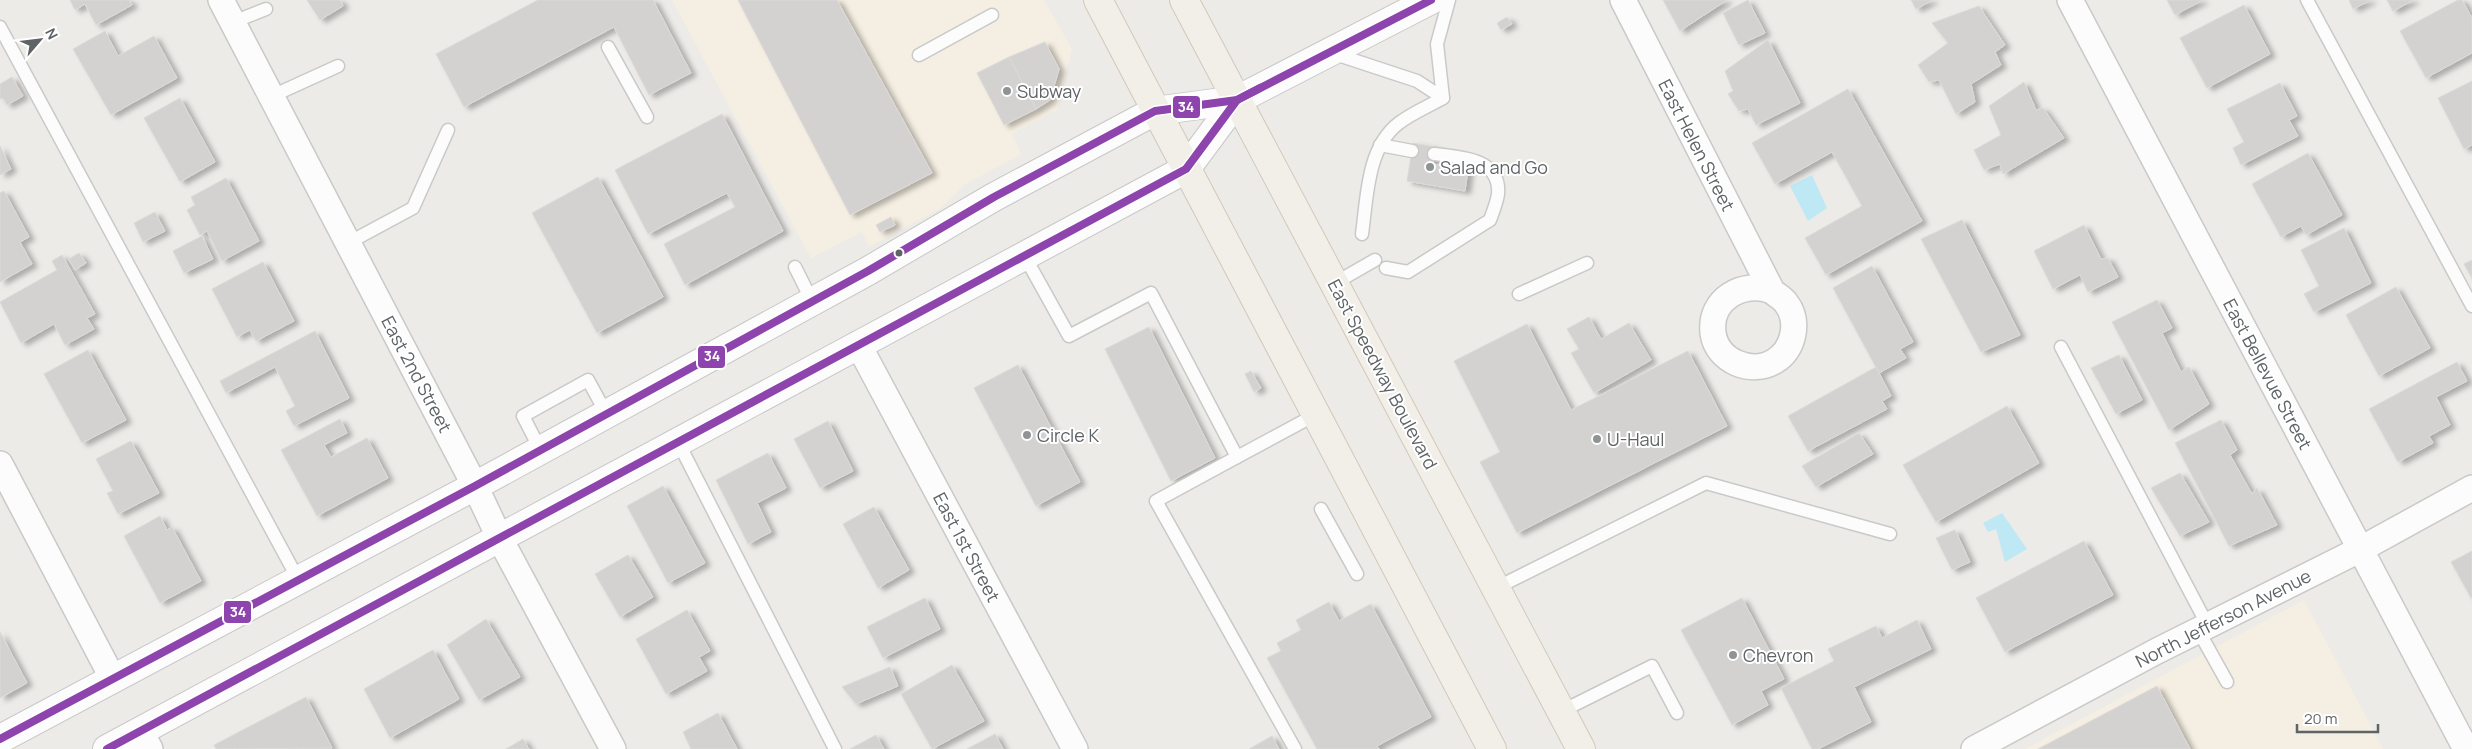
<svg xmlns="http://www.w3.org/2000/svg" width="2472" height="749" font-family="Manrope,sans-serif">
<defs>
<filter id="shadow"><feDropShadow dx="5.5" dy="3" stdDeviation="2.5" flood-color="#0004"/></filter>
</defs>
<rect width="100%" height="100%" fill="#edebe8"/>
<g fill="#f5eee2">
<polygon points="672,0 1044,0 1072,49 1057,110 1012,134 1021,154 964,185 941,208 869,247 862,232 811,258"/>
<polygon points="2304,600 2383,749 2025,749"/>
</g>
<g fill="#bfe8f5">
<polygon points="1812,175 1827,208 1808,221 1790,186"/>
<polygon points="2002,513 2027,549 2005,562 1996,529 1988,532 1983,523"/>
</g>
<g fill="#d4d2d1" stroke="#dcdad8" filter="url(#shadow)">
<polygon points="70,0 129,0 132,5 96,25 85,4 75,10"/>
<polygon points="307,0 340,0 343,6 320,20"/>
<polygon points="538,0 653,0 691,73 649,95 614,27 464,107 436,54"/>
<polygon points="738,0 837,0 932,173 850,215"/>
<polygon points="1663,0 1727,0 1680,31"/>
<polygon points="1748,0 1765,33 1739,45 1723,13"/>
<polygon points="1911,0 1933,0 1916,9"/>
<polygon points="2167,0 2203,0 2175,15"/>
<polygon points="2349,0 2371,0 2353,9"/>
<polygon points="2387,0 2414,0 2393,11"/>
<polygon points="2458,0 2462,0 2472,18 2472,53 2426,78 2400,31"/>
<polygon points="2244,5 2270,54 2207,88 2180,38"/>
<polygon points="1979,6 2005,45 1995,52 2001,65 1971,84 1975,102 1956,114 1939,80 1929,82 1918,65 1948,43 1932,23"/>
<polygon points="1507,17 1512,24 1501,30 1497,23"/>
<polygon points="105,31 118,56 154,36 177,78 111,115 73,49"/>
<polygon points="1768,40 1800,103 1756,125 1748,109 1739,111 1728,94 1733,91 1725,71"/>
<polygon points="1045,42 1059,69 1050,100 1036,109 1009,57"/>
<polygon points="1009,57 1036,109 1004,125 977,73"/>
<polygon points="12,77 23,96 7,105 3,98 0,99 0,84"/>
<polygon points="2472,81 2472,145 2464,149 2438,98"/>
<polygon points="2024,82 2036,110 2043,108 2064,138 2003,174 2000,164 1984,170 1974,150 2001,135 1989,106"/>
<polygon points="2280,83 2297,116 2289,120 2298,136 2241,165 2233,148 2244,142 2227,109"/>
<polygon points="1848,89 1922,221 1826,275 1805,238 1862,206 1832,152 1775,184 1752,143"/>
<polygon points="180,98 215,162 180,182 144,118"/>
<polygon points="722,114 783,231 685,285 664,244 735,207 727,193 648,234 615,170"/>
<polygon points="1413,143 1436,147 1433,164 1468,169 1465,191 1407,181"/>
<polygon points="0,146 11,169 0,175"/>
<polygon points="2308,153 2342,215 2306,235 2301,226 2281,237 2252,184"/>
<polygon points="598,177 663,297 597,333 532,213"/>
<polygon points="226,178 259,241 222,261 207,231 200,235 187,210 195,205 191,197"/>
<polygon points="4,191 29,237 20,242 32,264 0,282 0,193"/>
<polygon points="155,212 165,231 143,242 134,223"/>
<polygon points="891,217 895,225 880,232 876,225"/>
<polygon points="1962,220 2020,335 1981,352 1921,239"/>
<polygon points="2084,225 2101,259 2108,258 2118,277 2088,292 2080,275 2053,289 2034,251"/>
<polygon points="2344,228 2371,283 2314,312 2304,294 2319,286 2301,250"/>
<polygon points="202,236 213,259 184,273 173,251"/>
<polygon points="79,253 86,263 75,270 69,259"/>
<polygon points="62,255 95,314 87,318 94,329 65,345 54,324 21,343 0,302 57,270 52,261"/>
<polygon points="2472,260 2472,278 2464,264"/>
<polygon points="263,262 294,321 256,341 250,330 237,337 212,289"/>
<polygon points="1872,266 1913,342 1900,349 1906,358 1879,373 1833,288"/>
<polygon points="2396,287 2430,348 2379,376 2346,315"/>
<polygon points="2157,300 2172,328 2162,333 2181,372 2189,367 2209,404 2169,430 2112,322"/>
<polygon points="1589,317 1601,339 1629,323 1651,360 1594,393 1571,353 1579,349 1567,329"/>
<polygon points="1527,324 1571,410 1688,351 1727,426 1517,533 1480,462 1500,452 1454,361"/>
<polygon points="1149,327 1215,458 1171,481 1105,349"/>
<polygon points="315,331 349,398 294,426 286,411 295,406 275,367 226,393 220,381"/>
<polygon points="88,350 126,420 82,443 44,374"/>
<polygon points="2119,355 2142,400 2116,414 2091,368"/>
<polygon points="2457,362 2467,381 2436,397 2450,425 2429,436 2433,443 2398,462 2369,409"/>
<polygon points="1018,365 1080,482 1036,506 974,388"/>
<polygon points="1876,367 1891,396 1882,401 1887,409 1808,451 1788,416"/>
<polygon points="1251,371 1261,388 1254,392 1245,374"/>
<polygon points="2007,406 2039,463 1936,522 1903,465"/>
<polygon points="340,419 347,433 324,445 331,457 367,438 388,478 317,516 281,450"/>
<polygon points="2221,420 2237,450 2230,455 2252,494 2257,488 2277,525 2229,546 2175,443"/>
<polygon points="828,421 853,471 820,488 794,439"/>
<polygon points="1859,433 1873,454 1816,487 1802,466"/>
<polygon points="131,441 159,493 118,514 107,493 113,491 96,459"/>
<polygon points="768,453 786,488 757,503 771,532 748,544 716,480"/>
<polygon points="2180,473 2209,522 2180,536 2151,488"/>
<polygon points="663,486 705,563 668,583 627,506"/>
<polygon points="874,507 909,570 878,588 843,524"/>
<polygon points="160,516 167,530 172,527 201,581 160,603 124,536"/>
<polygon points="1955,530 1970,562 1952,570 1936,538"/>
<polygon points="2084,541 2113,595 2005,652 1976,598"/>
<polygon points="2472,551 2472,597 2471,598 2451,562"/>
<polygon points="628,555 653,597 620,617 595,574"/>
<polygon points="925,598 940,629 883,658 867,627"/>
<polygon points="1742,598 1784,679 1761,691 1768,705 1732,725 1681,630"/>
<polygon points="1329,602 1339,621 1371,604 1431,717 1377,746 1379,749 1317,749 1267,658 1281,651 1277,643 1301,630 1296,620"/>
<polygon points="687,610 710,651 699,657 707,671 666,694 636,639"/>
<polygon points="486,619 520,677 479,700 447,645"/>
<polygon points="1917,620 1931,649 1854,687 1871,722 1818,749 1812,749 1781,688 1834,661 1828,649 1876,626 1882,638"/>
<polygon points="0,632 27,683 0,698"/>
<polygon points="433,650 459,699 390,738 364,689"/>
<polygon points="952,665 984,721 932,749 901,694"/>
<polygon points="890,667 898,686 856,704 842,687"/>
<polygon points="2157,686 2190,749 2038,749"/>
<polygon points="306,697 332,748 216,749 214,745"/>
<polygon points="718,713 737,749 691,749 683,732"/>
<polygon points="995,734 1003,749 967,749"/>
<polygon points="876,735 884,749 850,749"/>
<polygon points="1272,736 1279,749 1249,749"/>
<polygon points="523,739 529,749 506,749"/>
</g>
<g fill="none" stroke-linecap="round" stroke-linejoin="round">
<defs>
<g id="service">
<polyline points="2307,0 2472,306"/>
<polyline points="233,22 266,9"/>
<polyline points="0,27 298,579"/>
<polyline points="608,47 647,117"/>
<polyline points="1332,53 1417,81 1443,98 1437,44 1449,0"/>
<polyline points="919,55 992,15"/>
<polyline points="272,96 338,66"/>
<polyline points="1380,145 1412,151"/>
<path d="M1362,234C1367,198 1367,147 1399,123C1412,113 1429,106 1443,98"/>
<polyline points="348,243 413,208 448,130"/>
<polyline points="1024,255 1069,336 1151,293 1237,457 1315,415"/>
<polyline points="795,267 812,301"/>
<path d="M1386,268L1408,272L1490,220C1493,212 1497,202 1498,194C1501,158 1460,157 1434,154"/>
<polyline points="1335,283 1375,260"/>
<polyline points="1519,294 1587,263"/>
<polyline points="2061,347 2208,626"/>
<polyline points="678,442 835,749"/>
<polyline points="540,449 523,416 588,380 606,413"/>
<polyline points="1237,457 1156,501 1295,749"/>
<polyline points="1321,509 1357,574"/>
<polyline points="1496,588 1706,483 1890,534"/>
<polyline points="2198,630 2227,682"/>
<polyline points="1562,711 1652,666 1677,713"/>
</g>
<g id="minor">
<polyline points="221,0 475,486 500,539 613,749"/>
<path d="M1623,0L1772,291C1776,295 1783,298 1786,303C1800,321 1794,349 1775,361C1752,375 1717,362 1713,333C1709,299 1743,280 1772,291"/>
<polyline points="2070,0 2466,749"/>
<polyline points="858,344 1075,749"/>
<polyline points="0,464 113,679"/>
<polyline points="141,732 150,749"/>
<polyline points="1974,749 2157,651 2361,549 2472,488"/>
</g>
<g id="secondary">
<polyline points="0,739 475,486 868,271 994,197 1155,111 1237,100 1431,0"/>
<polyline points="107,749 1186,169 1237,100"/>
</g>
<g id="primary">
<polyline points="1098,0 1492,749"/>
<polyline points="1184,0 1581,749"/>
</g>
</defs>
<use href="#service" stroke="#c9c9c8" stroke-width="15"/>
<use href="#minor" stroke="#c9c9c8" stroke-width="28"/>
<use href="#secondary" stroke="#c7c8c7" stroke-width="30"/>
<use href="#primary" stroke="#d3c7b8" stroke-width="30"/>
<use href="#service" stroke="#fcfcfc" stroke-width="12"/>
<use href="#minor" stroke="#fcfcfc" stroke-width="25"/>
<use href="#secondary" stroke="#fcfcfc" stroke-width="28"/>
<use href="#primary" stroke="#f2efe9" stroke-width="28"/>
<defs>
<g id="bus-1">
<polyline points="0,739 475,486 868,271 994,197 1155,111 1237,100 1431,0"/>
<polyline points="107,749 1186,169 1237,100 1260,88"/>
</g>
</defs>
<use href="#bus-1" stroke="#fff" stroke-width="11"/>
<use href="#bus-1" stroke="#8e44ad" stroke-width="8"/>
</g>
<g fill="#909394" stroke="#fff" stroke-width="2">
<circle cx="1007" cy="91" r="5"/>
<circle cx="1430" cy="167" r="5"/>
<circle cx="1027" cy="435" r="5"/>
<circle cx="1597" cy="439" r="5"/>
<circle cx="1733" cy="655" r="5"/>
</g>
<circle fill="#5e6366" stroke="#fff" stroke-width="2" cx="899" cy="253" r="4.5"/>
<g text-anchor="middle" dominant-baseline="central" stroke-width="4" stroke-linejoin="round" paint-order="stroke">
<g font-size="18" fill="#5e6366" stroke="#fff" text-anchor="start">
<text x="1017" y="91">Subway</text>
<text x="1440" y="167">Salad and Go</text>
<text x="1037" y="435">Circle K</text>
<text x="1607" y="439">U-Haul</text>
<text x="1743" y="655">Chevron</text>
</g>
<g font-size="18" fill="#5e6366" stroke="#fff">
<text transform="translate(1697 145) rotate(63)">East Helen Street</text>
<text transform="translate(417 374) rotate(62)">East 2nd Street</text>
<text transform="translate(1383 374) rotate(62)">East Speedway Boulevard</text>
<text transform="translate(2268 374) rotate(62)">East Bellevue Street</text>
<text transform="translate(967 547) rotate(62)">East 1st Street</text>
<text transform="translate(2223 618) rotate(-27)">North Jefferson Avenue</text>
</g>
</g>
<g stroke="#fff" stroke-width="2">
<rect x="1172" y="95" width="29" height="24" rx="5" fill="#8e44ad"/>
<rect x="697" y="345" width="29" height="24" rx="5" fill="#8e44ad"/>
<rect x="223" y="600" width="29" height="24" rx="5" fill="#8e44ad"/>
</g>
<g font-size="14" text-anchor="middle" font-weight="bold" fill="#fff">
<text x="1186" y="112">34</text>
<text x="712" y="361">34</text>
<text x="238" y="617">34</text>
</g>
<g transform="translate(40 40) rotate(62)" stroke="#ffffff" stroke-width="4" paint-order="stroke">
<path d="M0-4L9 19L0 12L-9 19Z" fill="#5e6366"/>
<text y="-8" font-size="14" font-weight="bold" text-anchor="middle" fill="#5e6366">N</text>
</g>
<path d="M2297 724v8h81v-8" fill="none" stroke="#5e6366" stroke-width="2.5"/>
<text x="2304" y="724" font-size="15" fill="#5e6366" stroke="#ffffff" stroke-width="4" paint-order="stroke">20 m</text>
</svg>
